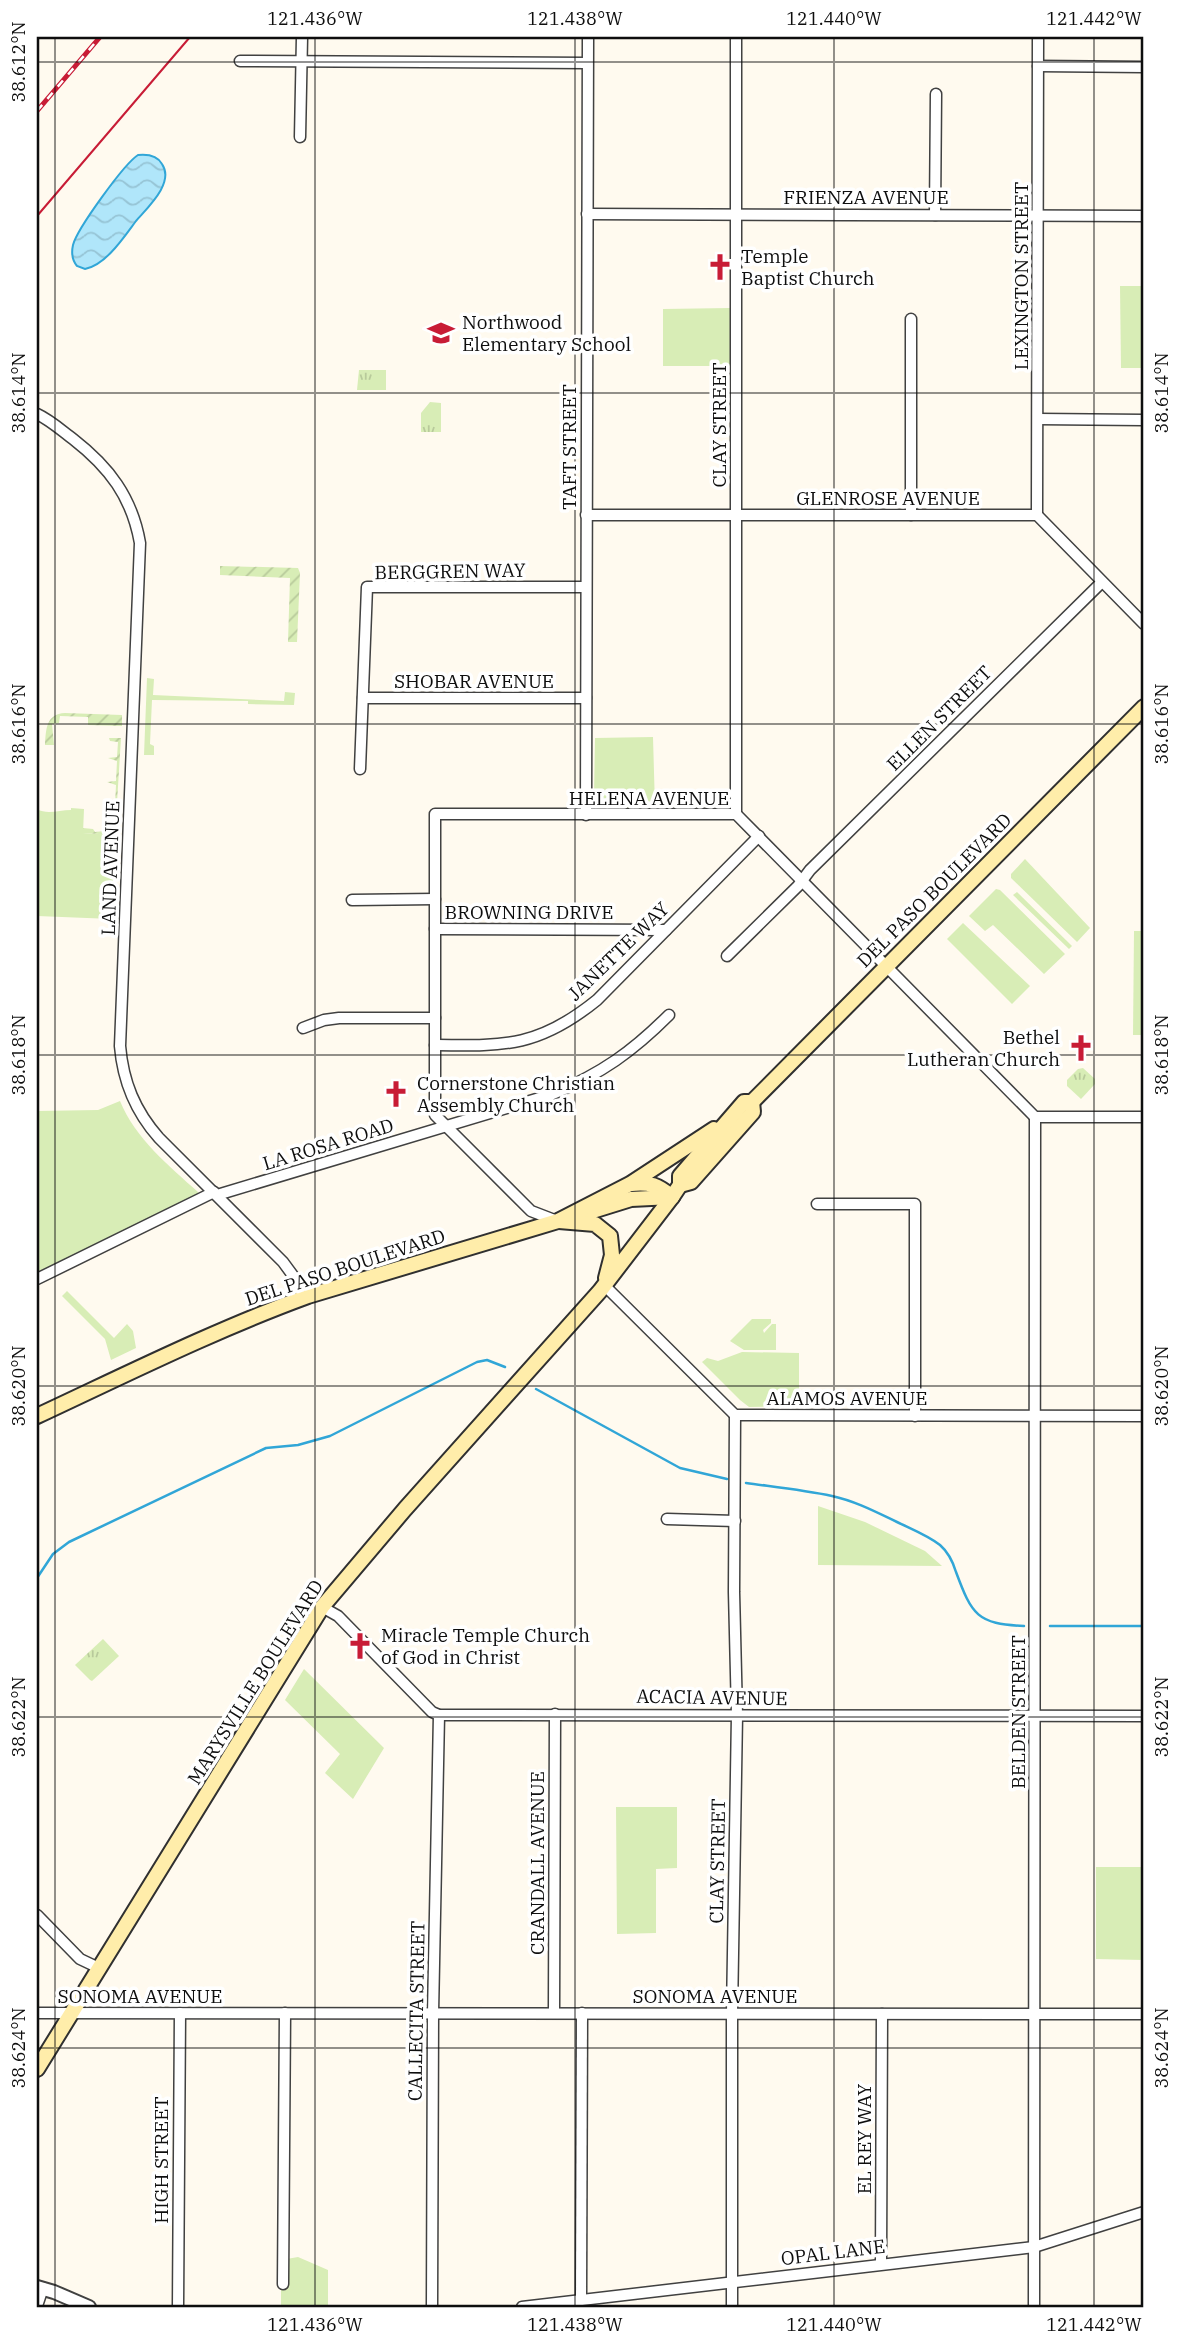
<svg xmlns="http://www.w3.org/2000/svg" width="1181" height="2344" font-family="'IBM Plex Serif',serif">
<defs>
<pattern id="park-tufts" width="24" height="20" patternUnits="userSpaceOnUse" patternTransform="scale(1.75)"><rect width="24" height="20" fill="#d8edb6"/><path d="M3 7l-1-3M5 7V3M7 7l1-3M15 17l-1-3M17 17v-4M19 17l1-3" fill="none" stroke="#b8ca9b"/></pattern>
<pattern id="garden-furrows" width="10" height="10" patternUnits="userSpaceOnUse" patternTransform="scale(1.75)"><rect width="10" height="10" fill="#d8edb6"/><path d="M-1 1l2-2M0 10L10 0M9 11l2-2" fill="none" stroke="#b8ca9b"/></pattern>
<pattern id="water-waves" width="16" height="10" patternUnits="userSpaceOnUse" patternTransform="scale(1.75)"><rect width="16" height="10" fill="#b0e6fa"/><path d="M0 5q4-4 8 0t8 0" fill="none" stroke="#96c4d5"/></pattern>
</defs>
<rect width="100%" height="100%" fill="#fffaef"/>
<g fill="#d8edb6">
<polygon points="1120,286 1144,286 1144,368 1121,368"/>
<polygon points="730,308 730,366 663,366 663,309"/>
<polygon points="147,678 154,679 153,695 284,701 285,692 295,693 294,705 248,704 248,701 152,700 150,744 154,746 154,755 144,755"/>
<path d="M653,737L655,807C638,808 598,817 594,795L595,738Z"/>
<path d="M71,808L84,809L83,833L115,835L112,919L37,916V809C47,815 59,810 71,810Z"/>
<polygon points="1025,859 1090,928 1077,942 1011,878 1011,874"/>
<polygon points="996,889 1000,890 1065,954 1044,974 993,925 985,931 969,916"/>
<polygon points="1017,892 1072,946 1069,949 1013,895"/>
<polygon points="963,923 1030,986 1012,1004 947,939"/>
<polygon points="1134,931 1144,931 1144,1035 1133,1035"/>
<path d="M120,1101C135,1138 169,1166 198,1192V1195L37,1273V1111L98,1110Z"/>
<polygon points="67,1291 114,1338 127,1324 133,1331 136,1348 111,1360 105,1339 62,1296"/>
<polygon points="752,1319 771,1319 771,1323 763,1330 764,1333 772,1324 776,1324 776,1350 744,1350 730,1341"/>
<polygon points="742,1352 799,1353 799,1404 805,1404 805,1406 749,1407 740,1400 702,1362 707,1358 718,1361"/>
<polygon points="818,1506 865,1522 925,1551 942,1566 818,1565"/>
<polygon points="304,1669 384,1748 353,1799 325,1773 340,1754 285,1700"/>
<polygon points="616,1807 677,1807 677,1868 656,1869 656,1933 617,1934"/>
<polygon points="1096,1867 1144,1867 1144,1960 1096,1959"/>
<polygon points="298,2257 328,2270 328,2307 281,2307 281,2260"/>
</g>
<g fill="url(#park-tufts)">
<polygon points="359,370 386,370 386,390 357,390"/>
<polygon points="430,402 441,403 441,432 421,432 421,413"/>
<polygon points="1083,1068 1095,1079 1095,1084 1081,1099 1067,1086 1067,1080 1078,1069"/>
<polygon points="103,1639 119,1656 92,1681 90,1680 75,1665"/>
</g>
<g fill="url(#garden-furrows)">
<polygon points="220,566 298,568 300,573 297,642 288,642 290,578 220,575"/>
<path d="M65,713L122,715V726L88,725V717L60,716L59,723L52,724L54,745H45C46,729 46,714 65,713Z"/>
<polygon points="109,738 121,738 115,835 83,833 83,828 93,829 95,832 114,830 115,809 107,806 115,805 116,785 107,782 116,781 117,761 108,758 117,757 118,742 110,741"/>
</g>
<path fill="url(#water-waves)" stroke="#31a6d7" stroke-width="2" d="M138,155C148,154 157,155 162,164C175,183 147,208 136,221C124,237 106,265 85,269L77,266C72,260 71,254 73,245C77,229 124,164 138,155Z"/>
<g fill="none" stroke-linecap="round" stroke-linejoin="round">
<g stroke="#31a6d7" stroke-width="2.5">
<polyline points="536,1389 680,1468 727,1479"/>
<path d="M746,1483C775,1487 804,1490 832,1496C855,1501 876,1512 897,1522C911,1529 927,1535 940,1545C948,1552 953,1562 956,1572C972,1615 977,1624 1024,1626"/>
<polyline points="37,1578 53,1554 69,1542 266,1448 298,1445 330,1436 477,1362 487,1360 505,1367"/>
<polyline points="1050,1626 1144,1626"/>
</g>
<defs>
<g id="minor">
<polyline points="736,37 736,814"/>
<polyline points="240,61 587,63"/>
<polyline points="1038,66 1144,67"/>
<polyline points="300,137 302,37"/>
<polyline points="587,214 1144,216"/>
<polyline points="935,215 936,94"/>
<path d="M37,414C50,420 61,430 73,439C109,467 132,497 140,543L120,1046C123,1082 135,1111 159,1138L283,1262L308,1296"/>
<polyline points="1038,419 1144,420"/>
<polyline points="586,515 1037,515 1144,624"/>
<polyline points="911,515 911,319"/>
<polyline points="1037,515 1038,37"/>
<polyline points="363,698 586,698"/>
<polyline points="360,769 367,587 586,587"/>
<polyline points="586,815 588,37"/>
<polyline points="352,900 435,899"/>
<polyline points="435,929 666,930"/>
<polyline points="727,956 798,886 810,870 1102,582"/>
<polyline points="303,1028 324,1020 339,1018 435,1018"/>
<path d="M435,1045C506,1046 539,1047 597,1000L759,836"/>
<path d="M217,1195L553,1094C602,1073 632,1052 669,1015"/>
<polyline points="817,1204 915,1204 915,1416"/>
<polyline points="557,1221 531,1211 435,1115 435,814 736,814 1035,1117 1144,1117"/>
<polyline points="37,1279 214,1192"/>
<polyline points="604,1285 735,1415 1144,1416"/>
<polyline points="667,1519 735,1521"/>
<polyline points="322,1607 338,1616 432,1712 439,1715 1144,1716"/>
<polyline points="37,1915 80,1959 99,1968"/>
<polyline points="37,2013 1144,2014"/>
<polyline points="554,2013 555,1714"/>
<polyline points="881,2264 882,2014"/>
<polyline points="283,2284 285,2013"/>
<polyline points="581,2300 582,2013"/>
<polyline points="37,2306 43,2288"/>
<polyline points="178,2307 180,2013"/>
<polyline points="432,2307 433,2013 439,1715"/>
<polyline points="522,2307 1034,2247 1144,2212"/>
<polyline points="732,2307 732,2013 737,1715 734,1592 735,1415"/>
<path d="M1034,2307C1033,1911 1038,1514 1035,1117"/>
</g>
<polyline id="tertiary" points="37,2287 54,2292 89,2307"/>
<g id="secondary">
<polyline points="752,1102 1144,707"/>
<path d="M631,1184C650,1182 658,1185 672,1197"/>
<polyline points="680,1185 691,1182 753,1112 752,1102"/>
<polyline points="586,1213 631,1199 672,1197"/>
<polyline points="559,1221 595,1224 610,1236 612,1255 606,1278"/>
<path d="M37,1416C127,1374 215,1330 308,1296L558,1221L630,1184L714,1129"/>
<polyline points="37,2069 322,1607 405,1509 600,1291 672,1197 680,1185 680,1176 744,1102 752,1102"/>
</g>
</defs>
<use href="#minor" stroke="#414141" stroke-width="13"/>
<use href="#tertiary" stroke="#414141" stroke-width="16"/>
<use href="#secondary" stroke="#303030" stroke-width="18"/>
<use href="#minor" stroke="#fff" stroke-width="10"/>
<use href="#tertiary" stroke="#fff" stroke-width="12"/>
<use href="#secondary" stroke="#ffedaa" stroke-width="14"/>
<polyline stroke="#c81c36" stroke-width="2" points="37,216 190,37"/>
<defs>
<polyline id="rail" points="37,111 100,37"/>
</defs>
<use href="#rail" stroke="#c81c36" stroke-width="5"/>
<use href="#rail" stroke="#fff" stroke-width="2.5" stroke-dasharray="8" stroke-linecap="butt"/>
</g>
<path fill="none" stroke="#0e0e0e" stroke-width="2" stroke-opacity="0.45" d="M55,37V2307M315,37V2307M575,37V2307M834,37V2307M1094,37V2307M37,62H1144M37,393H1144M37,724H1144M37,1055H1144M37,1386H1144M37,1717H1144M37,2048H1144"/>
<defs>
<symbol id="church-bare" viewBox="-9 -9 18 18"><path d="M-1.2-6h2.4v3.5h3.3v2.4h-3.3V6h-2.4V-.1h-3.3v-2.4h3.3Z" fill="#c81c36" stroke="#fff" stroke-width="2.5" paint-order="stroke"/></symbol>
<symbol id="school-bare" viewBox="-9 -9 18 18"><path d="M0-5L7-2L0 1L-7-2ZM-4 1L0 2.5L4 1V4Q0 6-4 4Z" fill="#c81c36" stroke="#fff" stroke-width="2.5" paint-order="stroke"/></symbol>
</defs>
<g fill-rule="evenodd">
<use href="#church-bare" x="701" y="248" width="38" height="38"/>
<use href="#school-bare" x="422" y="314" width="38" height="38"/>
<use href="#church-bare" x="1062" y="1029" width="38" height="38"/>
<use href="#church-bare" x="377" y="1075" width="38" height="38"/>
<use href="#church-bare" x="341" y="1627" width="38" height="38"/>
</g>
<g text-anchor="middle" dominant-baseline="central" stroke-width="7" stroke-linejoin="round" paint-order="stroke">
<g font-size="19" fill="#0e0e0e" stroke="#fff">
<text x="866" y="197">FRIENZA AVENUE</text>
<text transform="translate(1021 276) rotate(-90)">LEXINGTON STREET</text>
<text transform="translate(719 425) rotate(-90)">CLAY STREET</text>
<text transform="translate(569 447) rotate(-90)">TAFT STREET</text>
<text x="888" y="498">GLENROSE AVENUE</text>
<text transform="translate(450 571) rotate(-1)">BERGGREN WAY</text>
<text x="474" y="681">SHOBAR AVENUE</text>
<text transform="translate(939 718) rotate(-45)">ELLEN STREET</text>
<text x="649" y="798">HELENA AVENUE</text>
<text transform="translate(110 868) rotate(-88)">LAND AVENUE</text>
<text transform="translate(934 890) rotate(-45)">DEL PASO BOULEVARD</text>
<text x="529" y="912">BROWNING DRIVE</text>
<text transform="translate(618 951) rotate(-44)">JANETTE WAY</text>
<text transform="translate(328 1144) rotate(-17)">LA ROSA ROAD</text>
<text transform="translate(345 1267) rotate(-18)">DEL PASO BOULEVARD</text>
<text x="847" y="1398">ALAMOS AVENUE</text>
<text transform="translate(255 1682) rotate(-58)">MARYSVILLE BOULEVARD</text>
<text transform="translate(712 1697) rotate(1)">ACACIA AVENUE</text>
<text transform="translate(1018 1712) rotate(-90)">BELDEN STREET</text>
<text transform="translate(717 1861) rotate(-89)">CLAY STREET</text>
<text transform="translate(537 1863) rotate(-90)">CRANDALL AVENUE</text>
<text x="140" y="1996">SONOMA AVENUE</text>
<text x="715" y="1996">SONOMA AVENUE</text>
<text transform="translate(416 2011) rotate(-89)">CALLECITA STREET</text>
<text transform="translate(864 2139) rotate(-90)">EL REY WAY</text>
<text transform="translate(161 2160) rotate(-90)">HIGH STREET</text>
<text transform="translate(833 2252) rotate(-7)">OPAL LANE</text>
</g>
<g font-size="19" fill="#0e0e0e" stroke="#fff" text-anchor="start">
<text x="741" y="256">Temple<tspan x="741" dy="22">Baptist Church</tspan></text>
<text x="462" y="322">Northwood<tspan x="462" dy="22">Elementary School</tspan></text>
<text x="1060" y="1037" text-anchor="end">Bethel<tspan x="1060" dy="22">Lutheran Church</tspan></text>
<text x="417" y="1083">Cornerstone Christian<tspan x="417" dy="22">Assembly Church</tspan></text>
<text x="381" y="1635">Miracle Temple Church<tspan x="381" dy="22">of God in Christ</tspan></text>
</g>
</g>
<rect width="1181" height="2344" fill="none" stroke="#ffffff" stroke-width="77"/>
<rect x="38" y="38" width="1104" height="2268" fill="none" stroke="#0e0e0e" stroke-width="2.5"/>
<g font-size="18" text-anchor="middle" fill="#0e0e0e">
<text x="315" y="25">121.436°W</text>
<text x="575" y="25">121.438°W</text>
<text x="834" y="25">121.440°W</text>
<text x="1094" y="25">121.442°W</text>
<text transform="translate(19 62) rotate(-90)" y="6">38.612°N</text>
<text transform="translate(1162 393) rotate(-90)" y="6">38.614°N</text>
<text transform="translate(19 393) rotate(-90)" y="6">38.614°N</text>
<text transform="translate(1162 724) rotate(-90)" y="6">38.616°N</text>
<text transform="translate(19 724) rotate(-90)" y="6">38.616°N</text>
<text transform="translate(19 1055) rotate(-90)" y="6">38.618°N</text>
<text transform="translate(1162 1055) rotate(-90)" y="6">38.618°N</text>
<text transform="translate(19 1386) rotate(-90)" y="6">38.620°N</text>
<text transform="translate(1162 1386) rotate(-90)" y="6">38.620°N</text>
<text transform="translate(19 1717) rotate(-90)" y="6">38.622°N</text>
<text transform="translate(1162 1717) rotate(-90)" y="6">38.622°N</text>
<text transform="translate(19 2048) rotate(-90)" y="6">38.624°N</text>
<text transform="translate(1162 2048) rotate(-90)" y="6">38.624°N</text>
<text x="315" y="2331">121.436°W</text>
<text x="575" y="2331">121.438°W</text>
<text x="834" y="2331">121.440°W</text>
<text x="1094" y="2331">121.442°W</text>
</g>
</svg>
